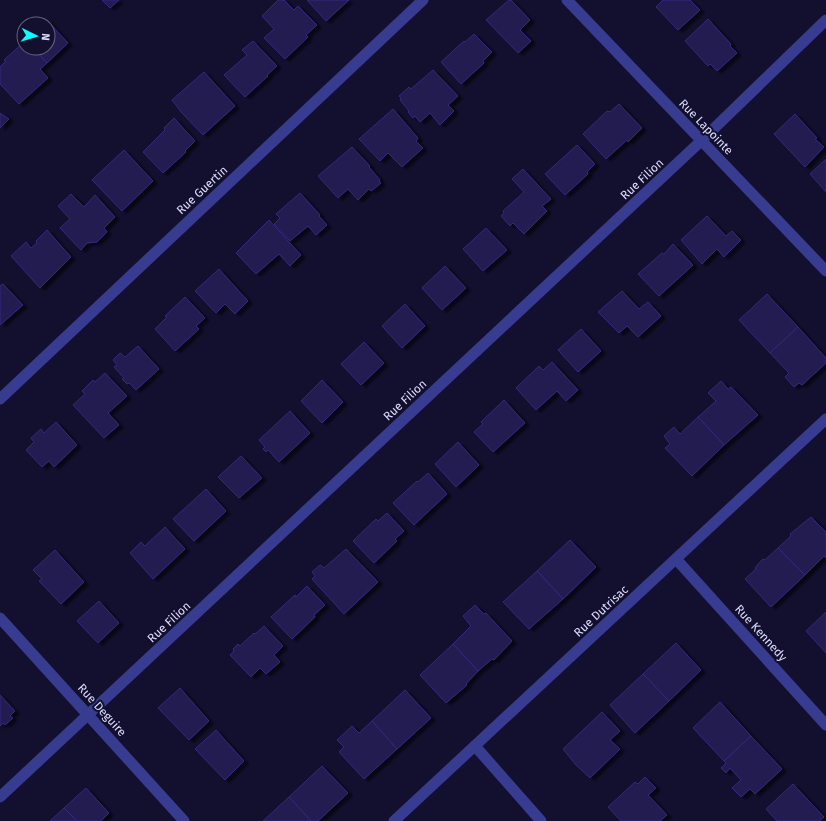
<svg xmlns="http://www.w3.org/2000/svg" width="826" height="821" font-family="'Fira Sans',sans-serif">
<defs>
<filter id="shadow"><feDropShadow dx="4.5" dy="2.5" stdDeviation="1" flood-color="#0009"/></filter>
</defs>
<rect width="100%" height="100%" fill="#12102e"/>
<g fill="#201a51" stroke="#332a7f" filter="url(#shadow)">
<polygon points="102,0 119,0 110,8"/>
<polygon points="278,0 284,0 294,10 298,6 317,25 306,35 308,37 285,59 264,38 274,29 262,16"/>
<polygon points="307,0 349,0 326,21"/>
<polygon points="509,0 511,0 530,20 520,30 531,41 518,53 486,20"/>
<polygon points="663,0 690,0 700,10 678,30 656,7"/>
<polygon points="708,19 731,44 730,46 737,53 717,71 710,64 708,66 685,41"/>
<polygon points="47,20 68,43 47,63 33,48 48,48 48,24 43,24"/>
<polygon points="474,34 492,52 483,61 484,63 461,84 441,62 464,41 465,42"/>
<polygon points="253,41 277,66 267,75 268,76 245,97 224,75 247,55 242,50"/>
<polygon points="24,42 24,48 33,48 47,63 40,69 48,78 19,104 0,84 0,67 6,61 4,60"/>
<polygon points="433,70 458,96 448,105 454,111 440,125 430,113 420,122 415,116 413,118 408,112 409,111 400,100 401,98 399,96 409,87 411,89"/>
<polygon points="204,72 235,106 203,135 182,113 172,100"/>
<polygon points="619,104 642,128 628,142 627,140 606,159 583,134 607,111 610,112"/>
<polygon points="393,109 418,138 416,141 423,148 402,167 388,153 380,161 359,139"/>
<polygon points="0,113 9,119 0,128"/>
<polygon points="795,114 817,138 815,139 824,147 805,167 774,134"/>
<polygon points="174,118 195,141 185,151 186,152 163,173 143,152 165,130 164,128"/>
<polygon points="577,145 595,164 587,172 588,174 565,195 545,174"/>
<polygon points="352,147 370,166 369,167 380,180 379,181 381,183 371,191 369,189 358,200 348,189 338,198 318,176"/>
<polygon points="124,150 153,181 122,211 92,180"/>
<polygon points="826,159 826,192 810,174"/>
<polygon points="523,169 551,199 542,206 547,211 524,234 513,223 510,226 501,216 504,213 503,211 524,192 512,179"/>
<polygon points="300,193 320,215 319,216 327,225 316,235 308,226 290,241 274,224 280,218 276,214"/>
<polygon points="71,194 84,207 95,195 115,217 104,228 107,232 97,242 87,243 81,250 60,228 70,219 58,206"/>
<polygon points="707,216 726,236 732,231 741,240 724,257 717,249 702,264 681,240"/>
<polygon points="269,220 301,255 290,266 279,254 256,274 236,253"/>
<polygon points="486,228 507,250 483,271 463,249"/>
<polygon points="47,230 71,257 40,288 11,256 26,242 31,248 37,243 36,241"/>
<polygon points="673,244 693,265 659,296 638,274 662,253 664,254"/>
<polygon points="445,266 466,288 442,310 422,288"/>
<polygon points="219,269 248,301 235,314 225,304 216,313 195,291"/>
<polygon points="3,284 23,305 0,325 0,286"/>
<polygon points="622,291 639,309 648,302 661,316 638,337 627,326 619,333 598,312"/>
<polygon points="767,294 798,327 770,353 739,320"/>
<polygon points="185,297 205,318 196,326 199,329 175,351 155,329 167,317 165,316"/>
<polygon points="405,304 425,326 402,348 382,326"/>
<polygon points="798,327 826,358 826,363 802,385 799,383 794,387 785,377 789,373 770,353"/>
<polygon points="581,329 601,351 578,372 558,350"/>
<polygon points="364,342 384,363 361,385 341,364"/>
<polygon points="138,346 159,369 136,390 129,383 127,384 122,379 124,378 114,367 117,365 113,360 120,353 125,357"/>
<polygon points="552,362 578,390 566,401 557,391 536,410 516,388 539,366 543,370"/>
<polygon points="105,373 127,396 108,413 119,425 104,438 73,405 85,394 82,391 93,380 95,382"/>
<polygon points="322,380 343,402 322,423 301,401"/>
<polygon points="721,381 728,389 731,387 758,415 724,445 698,417 716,401 708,393"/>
<polygon points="504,400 525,423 493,452 474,432 483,424 481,422"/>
<polygon points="290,411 310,433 279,462 268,450 266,452 263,449 265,447 259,440"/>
<polygon points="698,417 724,445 692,476 665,448 670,444 664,436 674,427 680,434"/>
<polygon points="56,422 77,445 54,467 49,461 42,467 26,450 34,442 31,438 41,429 44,433"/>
<polygon points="458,442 479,465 456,487 435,464"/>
<polygon points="241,456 262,478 239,498 218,477"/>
<polygon points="428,473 447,494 414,525 393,503 417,481 418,482"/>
<polygon points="206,489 226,511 194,541 173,519"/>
<polygon points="387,513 404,531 395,539 397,541 374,563 353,541 376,519 378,521"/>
<polygon points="811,517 826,532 826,558 824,556 805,575 778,548 791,536 790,534"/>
<polygon points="165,527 185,549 153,579 130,553 141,542 145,546"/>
<polygon points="570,540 596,567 563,599 537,571"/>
<polygon points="778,548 805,575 771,607 745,579 756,569 755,568 759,563 763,559 765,560"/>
<polygon points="346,549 378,582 344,614 312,579 315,576 312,572 320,565 324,568"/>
<polygon points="55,550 84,582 61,604 39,581 42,579 33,570"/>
<polygon points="537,571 563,599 529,629 503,602"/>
<polygon points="307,586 325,605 314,615 315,617 292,639 271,617 295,595 296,597"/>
<polygon points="99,601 119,623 98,643 77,621"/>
<polygon points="475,605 484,614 486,613 512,641 494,660 492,659 478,671 453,644 471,626 463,616"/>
<polygon points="826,612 826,653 806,631"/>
<polygon points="264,626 283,646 274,655 280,662 266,674 260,668 251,677 230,655 234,651 233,649 238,644 240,646 254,633 255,634"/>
<polygon points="676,643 701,670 669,701 643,674"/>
<polygon points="453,644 478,671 466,684 467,685 446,703 420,675"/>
<polygon points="643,674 669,701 635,733 610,705"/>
<polygon points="180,688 209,721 189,740 158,708"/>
<polygon points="405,690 431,718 397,749 372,721"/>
<polygon points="0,695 15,711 10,716 13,718 5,725 3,723 0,726"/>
<polygon points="720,702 751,736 724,761 693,728"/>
<polygon points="602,712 620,731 610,740 620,749 590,778 576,765 563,749"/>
<polygon points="372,721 397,749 364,779 339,752 344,747 337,740 352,726 359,733"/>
<polygon points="216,730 244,761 225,780 195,749"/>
<polygon points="751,736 782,769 755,794 750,789 741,797 732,788 741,780 730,768 726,773 721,768 726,763 724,761"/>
<polygon points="322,766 348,793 318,821 311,821 289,797"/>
<polygon points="645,777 656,788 648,795 667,815 660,821 621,821 608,807 635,782 638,784"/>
<polygon points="793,784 824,817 820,821 777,821 766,809"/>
<polygon points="86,788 109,813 101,821 77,821 64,808"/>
<polygon points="289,797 311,821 263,821"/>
<polygon points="64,808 77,821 50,821"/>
</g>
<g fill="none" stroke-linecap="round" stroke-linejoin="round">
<g stroke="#373c91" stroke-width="11">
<polyline points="567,0 826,271"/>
<polyline points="0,399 423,0"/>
<polyline points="676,559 826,725"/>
<polyline points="0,618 184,821"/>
<polyline points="475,746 541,821"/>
<polyline points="0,797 701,141 826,20"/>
<polyline points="394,821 826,419"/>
</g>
</g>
<g text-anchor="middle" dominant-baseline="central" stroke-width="4" stroke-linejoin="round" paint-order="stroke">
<g font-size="12" fill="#deddff" stroke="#12102e">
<text transform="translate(706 127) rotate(46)">Rue Lapointe</text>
<text transform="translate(642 179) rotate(-43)">Rue Filion</text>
<text transform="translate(202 190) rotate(-43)">Rue Guertin</text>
<text transform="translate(405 400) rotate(-43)">Rue Filion</text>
<text transform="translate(601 611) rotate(-43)">Rue Dutrisac</text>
<text transform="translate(169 622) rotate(-43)">Rue Filion</text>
<text transform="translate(761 633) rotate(48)">Rue Kennedy</text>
<text transform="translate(102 710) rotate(48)">Rue Deguire</text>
</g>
</g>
<g transform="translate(36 36) rotate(95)"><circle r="19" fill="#12102e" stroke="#646282"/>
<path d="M0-3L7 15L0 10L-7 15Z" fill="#09fdff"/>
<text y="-6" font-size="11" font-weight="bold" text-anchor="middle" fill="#deddff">N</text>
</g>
</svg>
